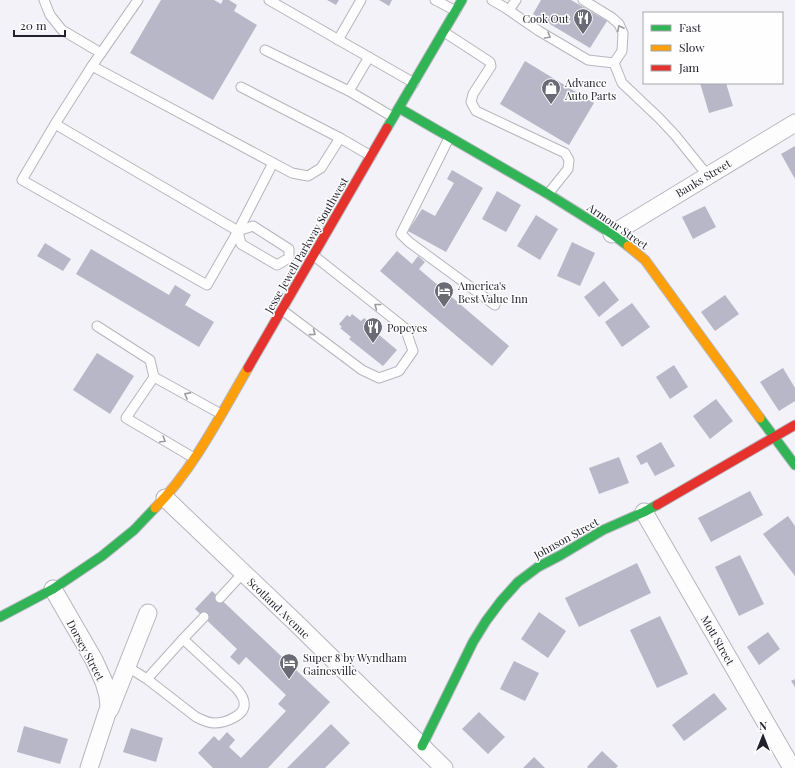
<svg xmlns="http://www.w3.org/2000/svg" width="795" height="768" font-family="'Playfair Display',serif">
<rect width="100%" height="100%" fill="#f2f2f8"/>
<g fill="#b7b7c8">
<polygon points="161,0 214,0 221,4 223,0 229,0 237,5 234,11 257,25 213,100 130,53"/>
<polygon points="327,0 339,0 336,5"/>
<polygon points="379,0 392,0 389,6"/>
<polygon points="541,0 571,0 607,21 590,48 533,14"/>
<polygon points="525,61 594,103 569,145 500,104"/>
<polygon points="700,83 726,83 733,106 709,113"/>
<polygon points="795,146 795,179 781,154"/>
<polygon points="452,170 483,188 446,252 408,231 422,209 435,216 454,183 447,179"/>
<polygon points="497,191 521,205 506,232 482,219"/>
<polygon points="705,206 716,227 693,239 682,217"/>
<polygon points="536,215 558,229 540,260 517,246"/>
<polygon points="572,242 595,253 580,286 557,276"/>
<polygon points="45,243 71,259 63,271 37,256"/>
<polygon points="91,249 169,295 175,285 191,295 185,305 214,322 199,347 76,274"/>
<polygon points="397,251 412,264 418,256 425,262 419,269 509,346 492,366 380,271"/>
<polygon points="604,281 619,300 599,317 584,297"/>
<polygon points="725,295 739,314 715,331 701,312"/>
<polygon points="632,303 650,327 622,347 605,322"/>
<polygon points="352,314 361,321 364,318 381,331 378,334 397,350 383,366 349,339 351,337 340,328 342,327 339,324 347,315 350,317"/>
<polygon points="97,353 134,376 110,414 73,390"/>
<polygon points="674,365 688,387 670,399 656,377"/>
<polygon points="783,368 795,388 795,401 779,411 760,382"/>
<polygon points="716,399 733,421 710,439 693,416"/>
<polygon points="661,442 675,466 655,476 647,462 641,465 636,456"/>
<polygon points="619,457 629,483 599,494 589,468"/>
<polygon points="750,491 763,515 711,542 698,518"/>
<polygon points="788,516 795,526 795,576 763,534"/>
<polygon points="740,555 764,604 739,616 715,567"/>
<polygon points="637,563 651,593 579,627 565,598"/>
<polygon points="212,591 330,702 268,768 213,768 198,753 214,736 219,741 227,732 235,740 229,747 241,758 286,711 278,704 286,695 246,657 239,665 230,657 237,649 195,609"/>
<polygon points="539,612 566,631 548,658 521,639"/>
<polygon points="660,616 688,674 657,688 630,630"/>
<polygon points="768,632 780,649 759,665 747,647"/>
<polygon points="514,661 539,673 525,701 500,689"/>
<polygon points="795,679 795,687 791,681"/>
<polygon points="714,693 727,709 684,741 672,725"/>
<polygon points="479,712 505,737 488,754 462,729"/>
<polygon points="331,724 350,743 325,768 287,768"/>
<polygon points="24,726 68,739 60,764 17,752"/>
<polygon points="131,728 163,738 156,762 123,752"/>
<polygon points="602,751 618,766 616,768 588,768 587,767"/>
<polygon points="534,757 545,768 523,768"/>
</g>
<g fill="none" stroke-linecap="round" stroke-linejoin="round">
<defs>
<g id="lane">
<polyline points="44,0 50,15 62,30 101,53"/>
<polyline points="138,0 92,66 55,124 238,231"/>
<polyline points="269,0 414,83"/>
<polyline points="435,0 456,11"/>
<polyline points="492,0 504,7 539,31 588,60 614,63"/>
<polyline points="583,0 611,17 619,24 623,33 622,51 614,63"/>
<polyline points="509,10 516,0"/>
<polyline points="444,32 490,62 491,66 473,94 471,102 476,111 565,153 569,160 568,169 548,194"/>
<polyline points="338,40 361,0"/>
<polyline points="265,50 349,91"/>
<polyline points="369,57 349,91 393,117"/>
<polyline points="614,63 622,83 659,118 675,135 708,176"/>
<polyline points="92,66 292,173 308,176 321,168 340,138"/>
<polyline points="241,87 340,138 371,156"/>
<polyline points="55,124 22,180 207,285 238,231 273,163"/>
<polyline points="449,138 401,234 409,242 495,305"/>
<polygon points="253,226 289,249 289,258 277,265 241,244 238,231"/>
<polyline points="282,310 362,370 379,378 399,371 413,351 405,328 313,255"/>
<polyline points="97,326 150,360 154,377"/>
<polyline points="194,458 126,418 154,377 221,414"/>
<polyline points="220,598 243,573"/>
<polyline points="183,639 204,617"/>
<path d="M126,666L147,679L196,717C202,720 208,723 214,723C221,723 228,721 233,718C249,710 246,699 236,688L183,639L147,679"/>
</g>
<g id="street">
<polyline points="612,234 795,123"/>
<polyline points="165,498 294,621 444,768"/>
<polyline points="644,512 792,768"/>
<polyline points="53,589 94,660 104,682 108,696 109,707 89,768"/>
<polyline points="110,709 148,613"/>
</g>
<g id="fast">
<polyline points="399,108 548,194 612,234 628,246"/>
<polyline points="387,128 462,0"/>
<polyline points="760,418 795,465"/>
<polyline points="0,617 53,589 102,556 134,530 155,508"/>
<polyline points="422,746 473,642 486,621 501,601 518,582 538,567 561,555 603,530 644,512 657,505"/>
</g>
<g id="slow">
<polyline points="628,246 645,260 760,418"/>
<path d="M155,508C194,468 220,416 248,368"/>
</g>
<g id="jam">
<polyline points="248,368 387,128"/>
<polyline points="657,505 795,425"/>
</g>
</defs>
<use href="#lane" stroke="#b5b6be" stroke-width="11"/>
<use href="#street" stroke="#b5b6be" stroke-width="19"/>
<use href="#fast" stroke="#b5b6be" stroke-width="11"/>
<use href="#slow" stroke="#b5b6be" stroke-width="11"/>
<use href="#jam" stroke="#b5b6be" stroke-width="11"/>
<use href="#lane" stroke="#fdfdfe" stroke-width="9"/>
<use href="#street" stroke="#fdfdfe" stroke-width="17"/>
<use href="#fast" stroke="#30b455" stroke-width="9"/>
<use href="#slow" stroke="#ff9f0a" stroke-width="9"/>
<use href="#jam" stroke="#e5322d" stroke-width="9"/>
</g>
<defs><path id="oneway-chevron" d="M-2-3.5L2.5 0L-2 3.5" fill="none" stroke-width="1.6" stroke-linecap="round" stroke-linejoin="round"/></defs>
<g stroke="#9a9aa0">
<use href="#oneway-chevron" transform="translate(620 28) rotate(-117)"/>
<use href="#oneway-chevron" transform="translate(548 36) rotate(30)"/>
<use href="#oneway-chevron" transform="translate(377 306) rotate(-142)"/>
<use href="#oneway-chevron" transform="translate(313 333) rotate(37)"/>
<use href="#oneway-chevron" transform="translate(187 395) rotate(-151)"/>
<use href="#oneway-chevron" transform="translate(163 440) rotate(31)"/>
</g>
<defs>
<symbol id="restaurant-pin" viewBox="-11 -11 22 30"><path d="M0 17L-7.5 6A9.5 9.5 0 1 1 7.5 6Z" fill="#6b6b75" stroke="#fefefe"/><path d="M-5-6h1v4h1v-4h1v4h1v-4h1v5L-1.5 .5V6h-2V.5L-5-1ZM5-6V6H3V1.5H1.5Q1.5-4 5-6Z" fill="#fff"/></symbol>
<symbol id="shop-pin" viewBox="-11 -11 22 30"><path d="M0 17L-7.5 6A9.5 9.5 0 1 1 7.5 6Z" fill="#6b6b75" stroke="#fefefe"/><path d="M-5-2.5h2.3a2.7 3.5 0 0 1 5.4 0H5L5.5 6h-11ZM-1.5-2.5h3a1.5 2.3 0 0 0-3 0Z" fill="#fff"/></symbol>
<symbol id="hotel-pin" viewBox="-11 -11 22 30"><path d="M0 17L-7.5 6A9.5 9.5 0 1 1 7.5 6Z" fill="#6b6b75" stroke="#fefefe"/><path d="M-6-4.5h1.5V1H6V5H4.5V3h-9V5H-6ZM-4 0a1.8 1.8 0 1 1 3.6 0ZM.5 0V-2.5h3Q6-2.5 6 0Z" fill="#fff"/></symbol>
</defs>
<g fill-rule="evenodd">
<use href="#restaurant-pin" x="572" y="7" width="22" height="30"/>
<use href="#shop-pin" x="540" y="77" width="22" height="30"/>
<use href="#hotel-pin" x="433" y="280" width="22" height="30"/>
<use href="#restaurant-pin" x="362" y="316" width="22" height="30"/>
<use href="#hotel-pin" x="278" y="652" width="22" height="30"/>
</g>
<g text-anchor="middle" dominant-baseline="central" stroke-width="3" stroke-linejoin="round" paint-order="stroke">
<g font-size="11" fill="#22222e" stroke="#fefefe" text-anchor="start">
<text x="569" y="18" text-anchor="end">Cook Out</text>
<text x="565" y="82">Advance<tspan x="565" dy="13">Auto Parts</tspan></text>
<text x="458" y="285">America's<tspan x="458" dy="13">Best Value Inn</tspan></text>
<text x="387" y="327">Popeyes</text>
<text x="303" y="657">Super 8 by Wyndham<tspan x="303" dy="13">Gainesville</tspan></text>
</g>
<g font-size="11" fill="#22222e" stroke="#fefefe">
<text transform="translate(703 178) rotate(-31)">Banks Street</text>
<text transform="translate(618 226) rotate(35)">Armour Street</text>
<text transform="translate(306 245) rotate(-60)">Jesse Jewell Parkway Southwest</text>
<text transform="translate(566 538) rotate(-29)">Johnson Street</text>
<text transform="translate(279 608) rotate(44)">Scotland Avenue</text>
<text transform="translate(718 640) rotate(60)">Mott Street</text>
<text transform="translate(86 650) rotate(62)">Dorsey Street</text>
</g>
</g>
<rect x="643" y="12" width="140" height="72" fill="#fefefe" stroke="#a6a6ab"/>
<rect x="651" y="25" width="20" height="6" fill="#30b455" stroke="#a6a6ab"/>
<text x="679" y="32" font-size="12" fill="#22222e">Fast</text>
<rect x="651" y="45" width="20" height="6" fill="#ff9f0a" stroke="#a6a6ab"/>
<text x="679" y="52" font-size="12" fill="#22222e">Slow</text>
<rect x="651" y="65" width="20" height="6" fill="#e5322d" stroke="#a6a6ab"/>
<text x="679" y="72" font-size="12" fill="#22222e">Jam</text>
<g transform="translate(763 736)" stroke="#fefefe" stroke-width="3" paint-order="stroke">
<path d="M0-3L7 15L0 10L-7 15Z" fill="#22222e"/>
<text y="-6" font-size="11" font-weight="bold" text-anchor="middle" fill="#22222e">N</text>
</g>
<path d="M14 30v6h51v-6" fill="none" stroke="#22222e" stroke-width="2"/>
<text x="20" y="30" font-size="12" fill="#22222e" stroke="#fefefe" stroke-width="3" paint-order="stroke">20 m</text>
</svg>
